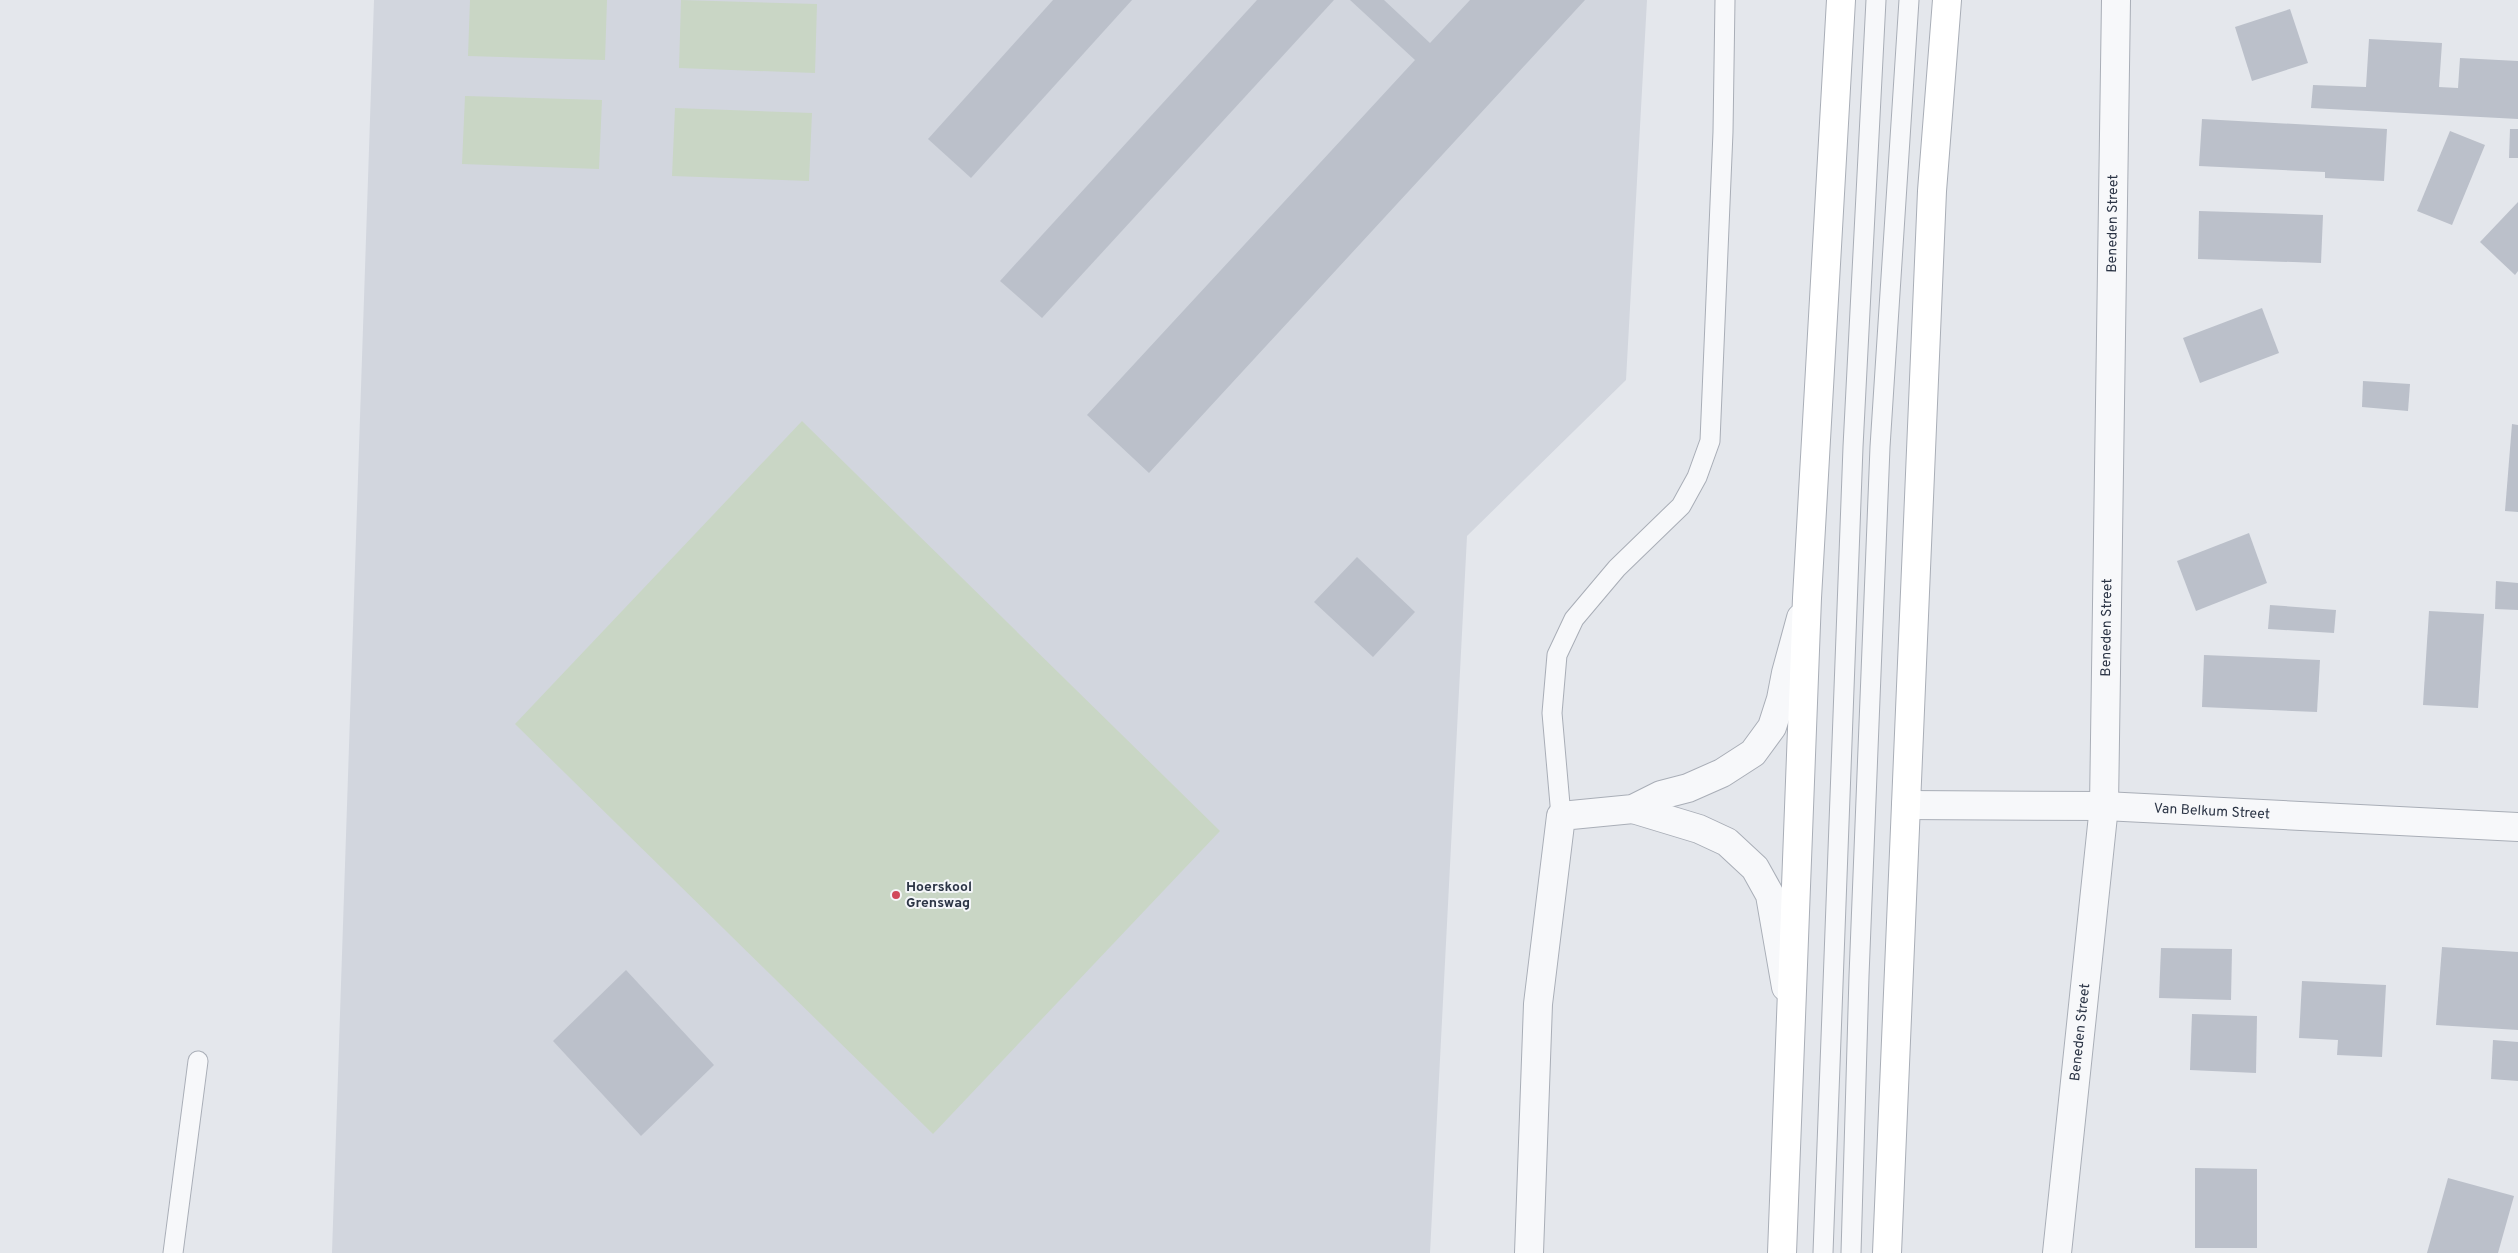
<svg xmlns="http://www.w3.org/2000/svg" width="2518" height="1253" font-family="Overpass,sans-serif">
<rect width="100%" height="100%" fill="#e4e7ec"/>
<polygon fill="#d2d6de" points="374,0 1647,0 1626,380 1467,536 1430,1253 332,1253"/>
<g fill="#c9d6c5">
<polygon points="470,0 607,0 605,60 468,56"/>
<polygon points="681,0 817,4 815,73 679,68"/>
<polygon points="465,96 602,100 599,169 462,164"/>
<polygon points="675,108 812,113 809,181 672,176"/>
<polygon points="802,421 1220,831 933,1134 515,724"/>
</g>
<g fill="#bbc0ca">
<polygon points="1053,0 1132,0 971,178 928,139"/>
<polygon points="1257,0 1334,0 1042,318 1000,281"/>
<polygon points="1350,0 1384,0 1430,43 1470,0 1585,0 1149,473 1087,415 1415,60"/>
<polygon points="2290,9 2308,63 2252,81 2235,27"/>
<polygon points="2369,39 2442,43 2439,87 2458,88 2460,58 2518,61 2518,119 2311,108 2313,85 2366,87"/>
<polygon points="2202,119 2387,129 2384,181 2325,178 2325,172 2199,166"/>
<polygon points="2510,129 2518,129 2518,158 2509,158"/>
<polygon points="2450,131 2485,145 2452,225 2417,211"/>
<polygon points="2518,202 2518,271 2515,275 2480,242"/>
<polygon points="2199,211 2323,215 2321,263 2198,259"/>
<polygon points="2262,308 2279,353 2200,383 2183,338"/>
<polygon points="2363,381 2410,384 2408,411 2362,407"/>
<polygon points="2512,424 2518,425 2518,512 2505,511"/>
<polygon points="2249,533 2267,583 2196,611 2177,561"/>
<polygon points="1357,557 1415,612 1373,657 1314,602"/>
<polygon points="2496,581 2518,583 2518,610 2495,609"/>
<polygon points="2270,605 2336,610 2334,633 2268,629"/>
<polygon points="2429,611 2484,614 2478,708 2423,705"/>
<polygon points="2204,655 2320,660 2317,712 2202,707"/>
<polygon points="2442,947 2518,952 2518,1030 2436,1025"/>
<polygon points="2161,948 2232,949 2231,1000 2159,998"/>
<polygon points="626,970 714,1065 641,1136 553,1041"/>
<polygon points="2302,981 2386,985 2382,1057 2337,1055 2338,1040 2299,1038"/>
<polygon points="2192,1014 2257,1016 2256,1073 2190,1070"/>
<polygon points="2493,1040 2518,1042 2518,1081 2491,1079"/>
<polygon points="2195,1168 2257,1169 2257,1248 2195,1248"/>
<polygon points="2448,1178 2514,1196 2498,1253 2427,1253"/>
</g>
<g fill="none" stroke-linecap="round" stroke-linejoin="round">
<defs>
<g id="lane">
<polyline points="1561,816 1552,713 1557,655 1574,619 1617,568 1681,506 1697,477 1710,441 1723,132 1725,0"/>
<polyline points="173,1253 198,1061"/>
<polyline points="1823,1253 1853,447 1876,0"/>
<polyline points="1851,1253 1859,976 1880,447 1909,0"/>
</g>
<g id="street">
<path id="s1" d="M1906,805L2104,806L2518,827"/>
<polyline points="1633,809 1699,829 1727,842 1755,868 1770,895 1786,987"/>
<polyline points="1529,1253 1538,1004 1561,816 1633,809 1661,795 1688,788 1722,773 1753,753 1772,727 1781,699 1786,673 1801,618"/>
<path id="s2" d="M2057,1253L2104,806L2116,0"/>
</g>
<g id="secondary">
<polyline points="1782,1253 1807,598 1841,0"/>
<polyline points="1887,1253 1932,191 1947,0"/>
</g>
</defs>
<use href="#lane" stroke="#a9aeb7" stroke-width="21"/>
<use href="#street" stroke="#a9aeb7" stroke-width="30"/>
<use href="#secondary" stroke="#a9aeb7" stroke-width="30"/>
<use href="#lane" stroke="#f7f8fa" stroke-width="19"/>
<use href="#street" stroke="#f7f8fa" stroke-width="28"/>
<use href="#secondary" stroke="#fff" stroke-width="28"/>
</g>
<circle fill="#d1495b" stroke="#f4f6f9" stroke-width="2" cx="896" cy="895" r="5"/>
<g text-anchor="middle" dominant-baseline="central" stroke-width="4" stroke-linejoin="round" paint-order="stroke">
<g font-size="14" fill="#2b3445" stroke="#f4f6f9">
<text stroke="none"><textPath href="#s2" startOffset="1032">Beneden Street</textPath></text>
<text stroke="none"><textPath href="#s2" startOffset="628">Beneden Street</textPath></text>
<text stroke="none"><textPath href="#s1" startOffset="306">Van Belkum Street</textPath></text>
<text stroke="none"><textPath href="#s2" startOffset="222">Beneden Street</textPath></text>
</g>
<g font-size="14" font-weight="bold" fill="#2b3445" stroke="#f4f6f9" text-anchor="start">
<text x="906" y="887">Hoerskool<tspan x="906" dy="16">Grenswag</tspan></text>
</g>
</g>
</svg>
